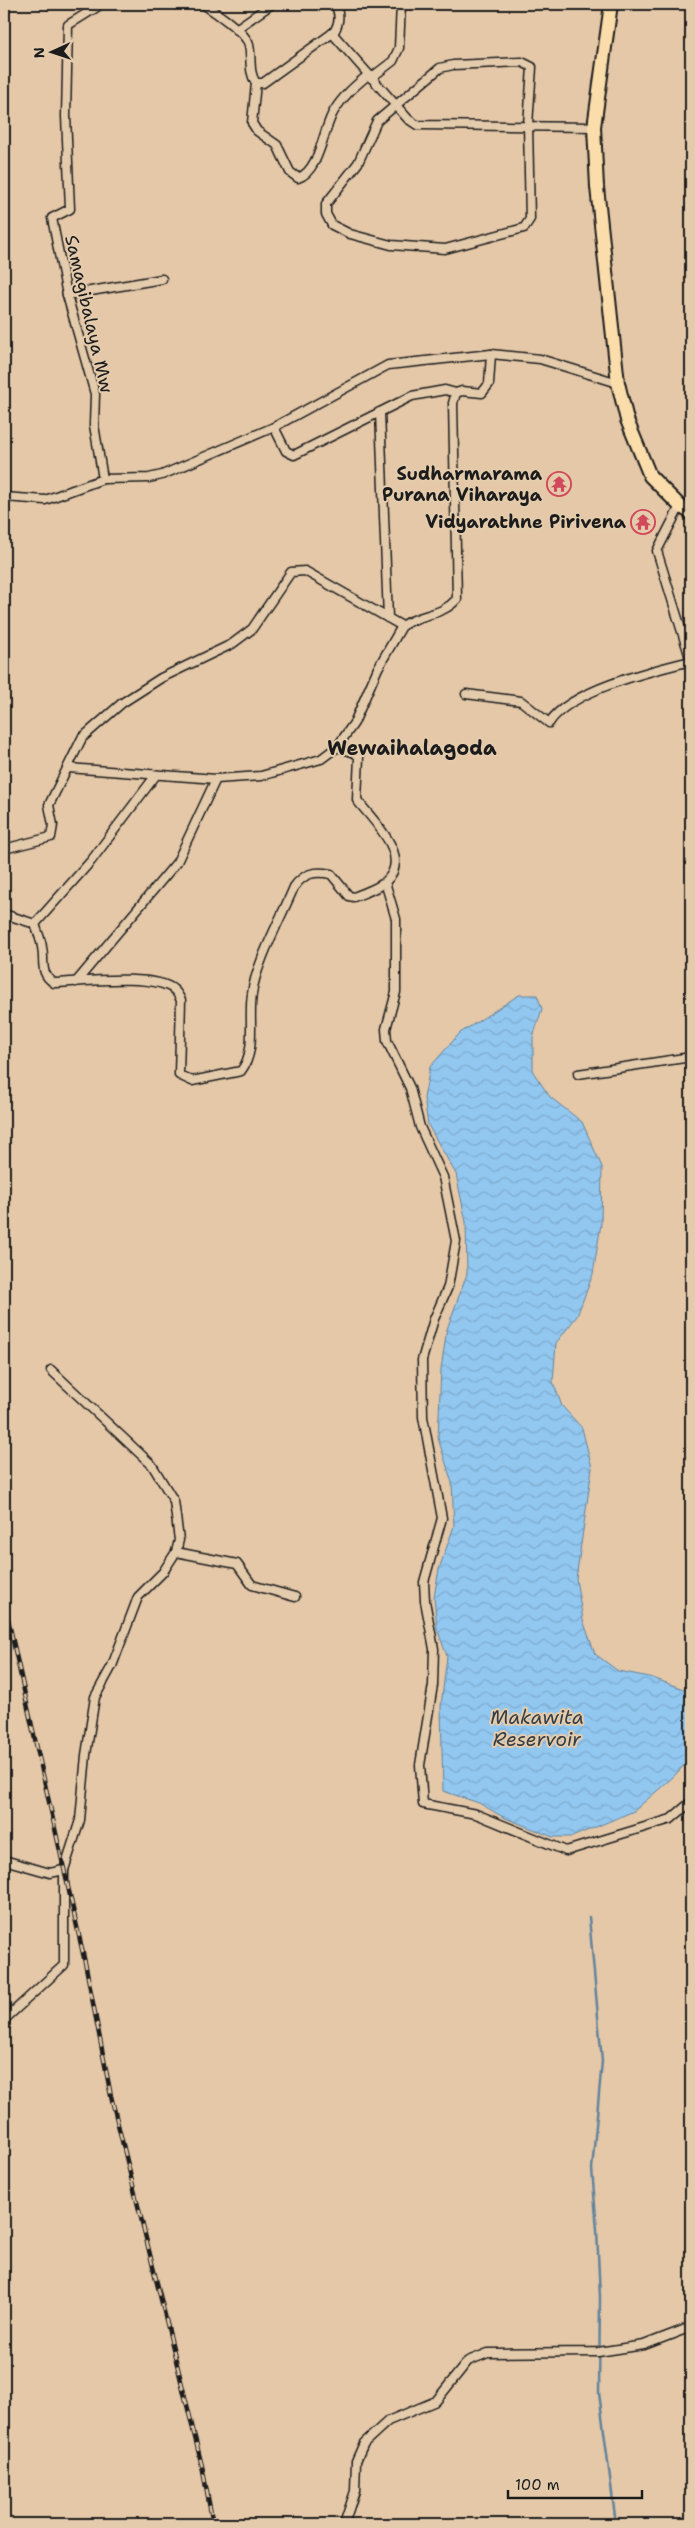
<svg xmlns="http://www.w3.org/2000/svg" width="695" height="2528" font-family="'Shantell Sans',sans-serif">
<defs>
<pattern id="water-waves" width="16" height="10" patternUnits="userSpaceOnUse" patternTransform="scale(1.25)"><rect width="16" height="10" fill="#92c7f0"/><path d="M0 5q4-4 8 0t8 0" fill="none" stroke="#7daacd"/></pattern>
</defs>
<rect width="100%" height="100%" fill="#e5c8a8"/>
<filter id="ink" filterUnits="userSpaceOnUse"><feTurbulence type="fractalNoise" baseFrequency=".02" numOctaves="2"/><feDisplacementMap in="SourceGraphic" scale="10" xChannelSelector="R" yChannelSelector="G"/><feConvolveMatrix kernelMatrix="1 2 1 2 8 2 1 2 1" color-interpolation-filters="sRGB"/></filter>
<g filter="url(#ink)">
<polygon fill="url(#water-waves)" stroke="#63839b" points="519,995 537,995 542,1009 533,1037 533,1072 550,1097 582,1122 602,1167 601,1224 593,1274 577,1316 556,1343 553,1382 562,1406 582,1428 592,1468 576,1579 583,1620 595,1654 618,1671 650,1677 689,1691 691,1698 691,1758 673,1777 634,1811 572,1837 553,1837 503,1817 479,1803 443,1791 441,1706 447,1656 437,1629 434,1597 439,1569 454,1526 452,1483 438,1438 441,1369 447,1329 467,1274 466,1222 456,1174 428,1125 424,1098 430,1067 460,1033"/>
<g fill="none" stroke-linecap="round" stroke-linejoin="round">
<polyline stroke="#63839b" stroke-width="2.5" points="589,1917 602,2061 592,2169 597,2230 600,2298 599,2393 616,2524"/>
<defs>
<g id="minor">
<polyline points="96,4 97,7 68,25 66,116 70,209 52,218 67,295 95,394 94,425 103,479"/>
<path d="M203,4C215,12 246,32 249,45C252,58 248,72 256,83H263L334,32C340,22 340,14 335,4"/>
<polyline points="236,29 272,4"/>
<polyline points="332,33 408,119 417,125 594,127"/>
<polygon points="522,62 532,67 528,125 530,219 524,228 445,249 391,245 350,234 332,225 326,214 326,204 358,163 377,121 440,68 453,65"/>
<polyline points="371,78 393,61 399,48 401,4"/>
<path d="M256,83L252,123L257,131L277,145L290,172L298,178C320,171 323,128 334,111C343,96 355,86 368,75"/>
<polyline points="67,295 162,279"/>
<polyline points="380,412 388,618"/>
<polyline points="274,427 286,451 294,455 412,396 445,390 456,393"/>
<polyline points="4,497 45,500 103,479 149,478 162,475 274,427 388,365 491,354 540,359 618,383"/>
<polyline points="680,506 657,551 691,661"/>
<path d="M466,694L521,701L549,723C570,690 654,670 691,661"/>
<path d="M68,768L216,779L261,776L321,759L337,747L354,723L378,668L402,626C420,613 441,617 457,599L453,403L456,393L462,391L482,393L489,384L491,354"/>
<polyline points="4,849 51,837 53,825 49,805 82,738 122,703 161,678 232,644 252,629 291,572 305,571 402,626"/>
<polyline points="385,882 396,919 396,992 386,1029 387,1041 410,1088 420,1127 443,1177 456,1241 448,1287 434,1319 422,1360 423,1417 442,1518 424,1582 425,1601 434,1649 433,1685 420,1765 423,1804 476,1814 566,1851 671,1819 691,1802"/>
<path d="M4,914L35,924C37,931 41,939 42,947C45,962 39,973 54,983C79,982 157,973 174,990C177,992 179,997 181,1000L179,1075L192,1081L241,1071C257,1051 248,1019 252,994C255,965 282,916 294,887C304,873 314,871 331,874L349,896L354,897C363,893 377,889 385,882C414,857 372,820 357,800L359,757L355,753L337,747"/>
<polyline points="35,924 91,861 156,775"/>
<polyline points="76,982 177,862 216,779"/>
<polyline points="578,1074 691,1057"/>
<polyline points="176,1552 237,1564 252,1585 295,1597"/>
<polyline points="4,1860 50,1873 64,1870"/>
<polyline points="4,2020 64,1965 64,1870 80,1820 86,1755 95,1697 112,1666 138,1597 163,1572 176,1552 179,1540 174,1501 152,1465 51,1370"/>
<polyline points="344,2524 355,2491 356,2461 364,2443 388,2421 436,2401 468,2361 488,2353 598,2352 644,2345 691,2327"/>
</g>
<polyline id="primary" points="611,4 594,127 597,187 618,383 627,420 650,476 680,506 691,513"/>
</defs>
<use href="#minor" stroke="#1c1c1c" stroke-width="11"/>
<use href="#primary" stroke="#1c1c1c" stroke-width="16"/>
<use href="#minor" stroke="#e4cbac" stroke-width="8"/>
<use href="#primary" stroke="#faddab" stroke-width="12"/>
<defs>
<polyline id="rail" points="4,1601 86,1967 111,2096 202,2466 213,2524"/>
</defs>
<use href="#rail" stroke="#1c1c1c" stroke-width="4.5"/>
<use href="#rail" stroke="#e4cbac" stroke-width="2.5" stroke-dasharray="8" stroke-linecap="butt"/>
</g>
</g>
<defs>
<symbol id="temple-ring" viewBox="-11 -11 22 22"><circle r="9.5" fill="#e4cbac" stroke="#d1495b" stroke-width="1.5"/><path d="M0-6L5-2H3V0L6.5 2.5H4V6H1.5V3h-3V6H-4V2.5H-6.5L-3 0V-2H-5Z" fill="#d1495b"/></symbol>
</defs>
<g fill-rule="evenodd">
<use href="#temple-ring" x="545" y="470" width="28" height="28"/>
<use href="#temple-ring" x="629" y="508" width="28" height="28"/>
</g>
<g text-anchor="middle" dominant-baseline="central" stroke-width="4" stroke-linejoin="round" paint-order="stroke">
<g font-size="18" fill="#1c1c1c" stroke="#e4cbac">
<text transform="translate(89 314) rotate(77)">Samagibalaya Mw</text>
</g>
<g font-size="18" font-weight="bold" fill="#1c1c1c" stroke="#e4cbac" text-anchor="end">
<text x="542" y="474">Sudharmarama<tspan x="542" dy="21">Purana Viharaya</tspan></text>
<text x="626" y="522">Vidyarathne Pirivena</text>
</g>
<g font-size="19" font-style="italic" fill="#343e46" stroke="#e4cbac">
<text x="537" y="1717">Makawita<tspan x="537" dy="22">Reservoir</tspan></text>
</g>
<g font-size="20" font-weight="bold" fill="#1c1c1c" stroke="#e4cbac">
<text x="412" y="748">Wewaihalagoda</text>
</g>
</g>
<rect width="695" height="2528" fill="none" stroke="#e4cbac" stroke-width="20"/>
<rect x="10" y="10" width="675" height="2508" fill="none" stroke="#1c1c1c" stroke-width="2" filter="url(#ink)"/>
<g transform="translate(52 52) rotate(267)" stroke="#e4cbac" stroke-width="4" paint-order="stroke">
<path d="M0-4L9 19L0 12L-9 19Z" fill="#1c1c1c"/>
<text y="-8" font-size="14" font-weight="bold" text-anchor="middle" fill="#1c1c1c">N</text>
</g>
<path d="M508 2490v8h134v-8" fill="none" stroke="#1c1c1c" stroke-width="2.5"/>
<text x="515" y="2490" font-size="15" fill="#1c1c1c" stroke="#e4cbac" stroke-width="4" paint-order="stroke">100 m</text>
</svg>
